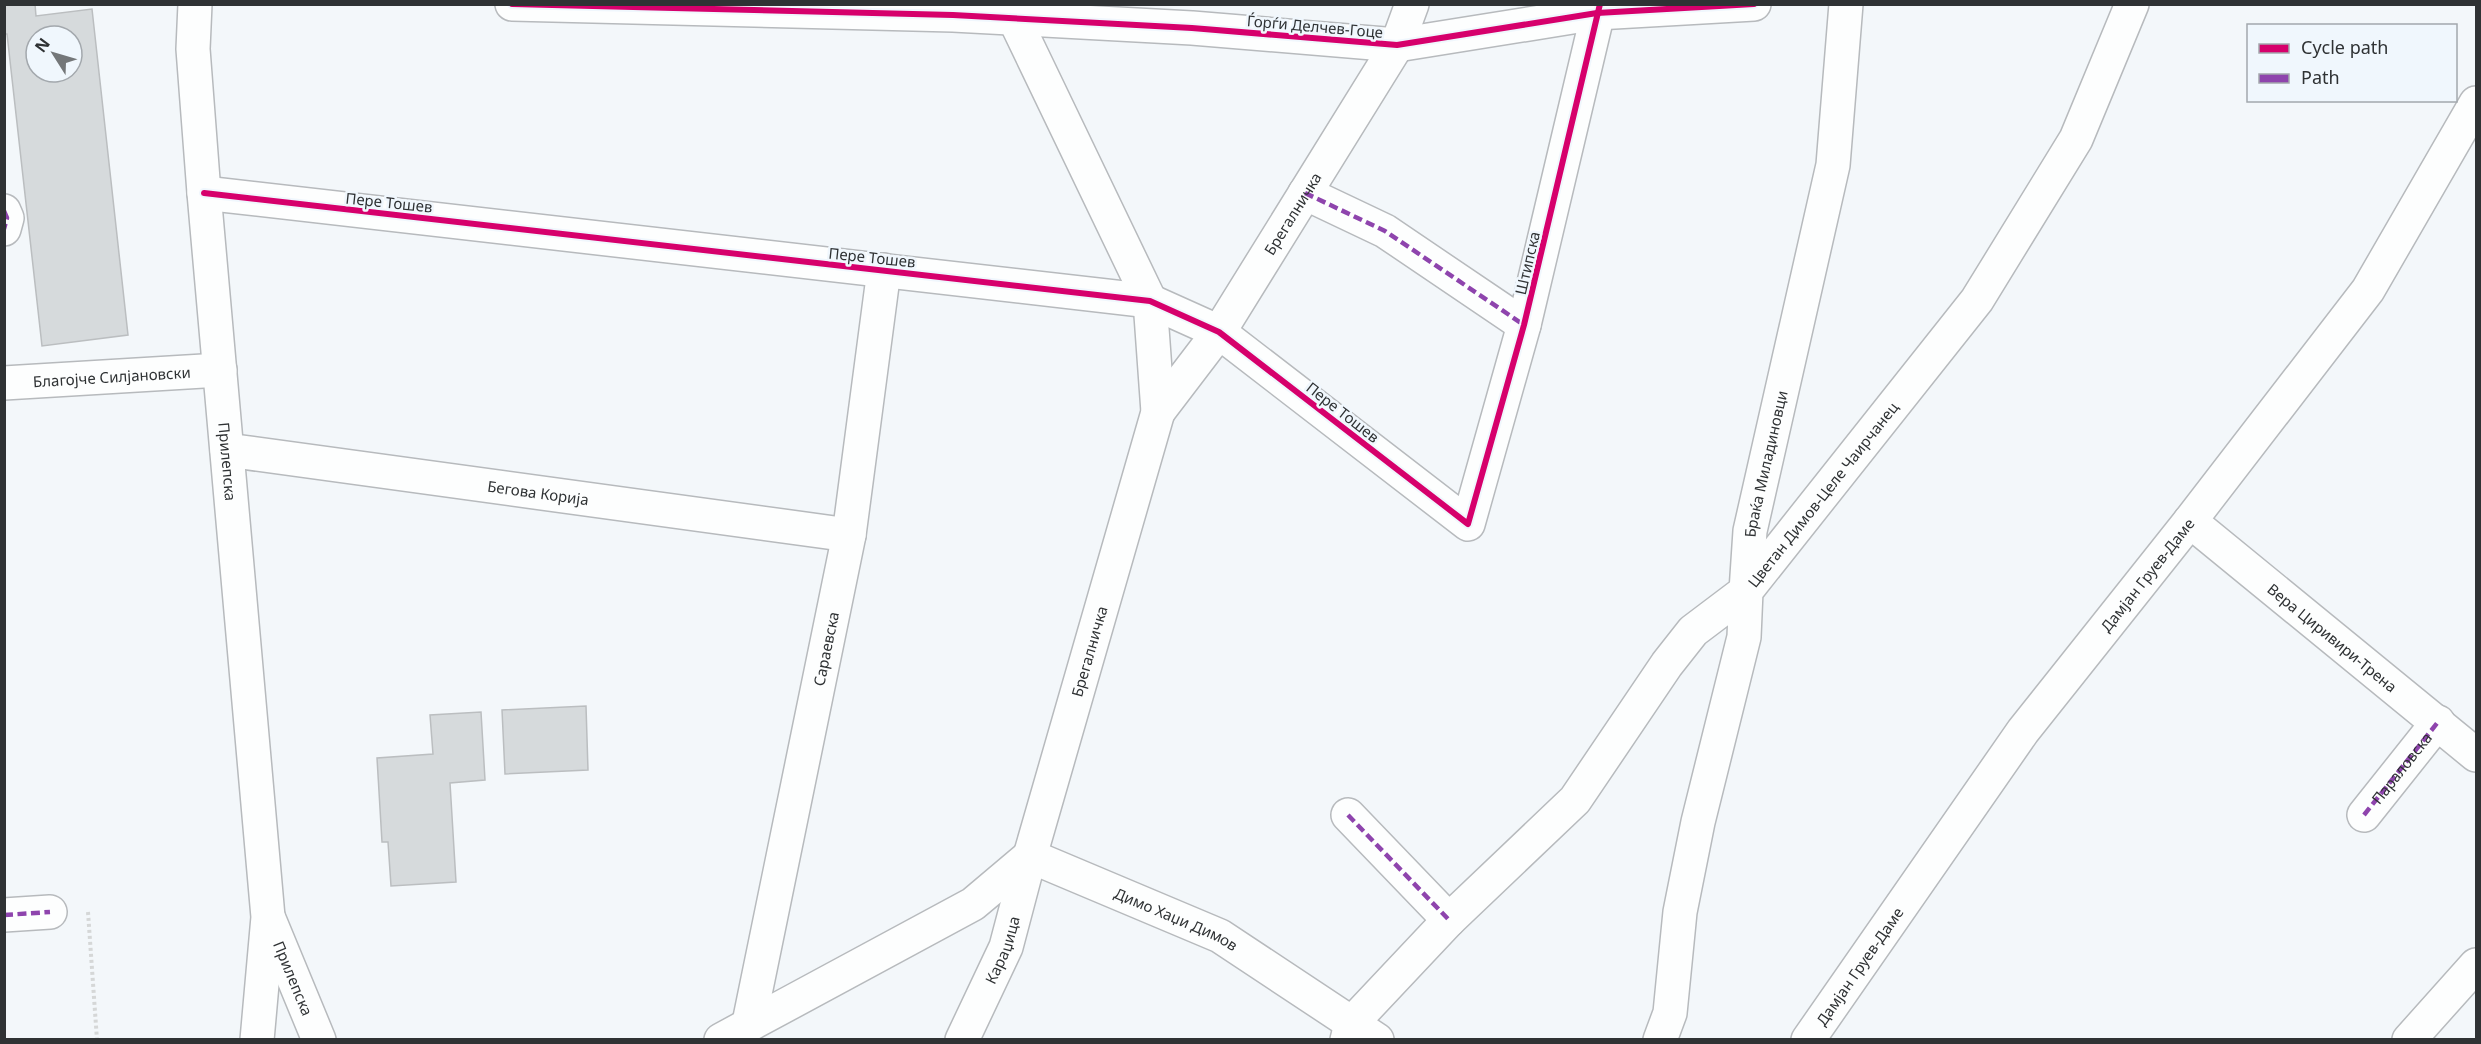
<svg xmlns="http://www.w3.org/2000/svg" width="2481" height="1044" font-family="'Noto Sans',sans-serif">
<rect width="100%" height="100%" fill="#f3f7fa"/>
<g fill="#d6dadc" stroke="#bbbec0" stroke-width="1.5" fill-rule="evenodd">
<path d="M4,4H35L36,16L92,9L128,335L42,346L7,34H4ZM36,36H72V72H36Z"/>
<polygon points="586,706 588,770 505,774 502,710"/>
<polygon points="481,712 485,780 450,783 456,882 391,886 388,842 382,842 377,758 433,754 430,715"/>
</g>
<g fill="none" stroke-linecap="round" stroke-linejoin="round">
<defs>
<g id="minor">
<polyline points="512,4 953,15 1192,28 1397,45 1597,13 1754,4"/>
<polyline points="204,193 1150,301 1219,332 1468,524 1524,325 1600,4"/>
<polyline points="1305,193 1385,231 1524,325"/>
<polyline points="4,211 7,218 4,229"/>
<path id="s1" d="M4,383L220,370"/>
<path id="s2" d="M1158,412L1219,332L1397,45L1412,4"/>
<path id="s3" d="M227,450L849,535"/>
<path id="s4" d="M2190,521L2476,755"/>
<polyline points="1348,815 1449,920"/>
<path id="s5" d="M2364,815L2438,722"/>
<polyline points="4,915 50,912"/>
<path id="s6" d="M749,1023L849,535L884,270"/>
<path id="s7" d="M721,1040L973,904L1030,856L1220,936L1377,1040"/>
<path id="s8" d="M962,1040L1006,947L1030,856L1158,412L1150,301L1015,20"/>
<path id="s9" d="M1347,1040L1351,1024L1449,920L1575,800L1667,664L1693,631L1746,591L1750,531L1833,165L1846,4"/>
<path id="s10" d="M1660,1040L1670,1013L1680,912L1698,822L1744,637L1746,591L1977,300L2076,139L2132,4"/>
<path id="s11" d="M1808,1040L2023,731L2190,521L2368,290L2476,103"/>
<polyline points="2409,1040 2476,965"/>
</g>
<g id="tertiary">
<path id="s12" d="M195,4L193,49L204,193L268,917L257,1040"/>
<path id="s13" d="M269,919L319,1040"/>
</g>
</defs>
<use href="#minor" stroke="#b7babd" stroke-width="36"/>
<use href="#tertiary" stroke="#b7babd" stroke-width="36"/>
<polyline stroke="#d5d7d7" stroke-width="4" stroke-dasharray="3 3" stroke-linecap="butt" points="88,912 97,1040"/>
<use href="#minor" stroke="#fdfefe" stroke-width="33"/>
<use href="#tertiary" stroke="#fdfefe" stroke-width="33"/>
<g stroke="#8e44ad" stroke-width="4.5" stroke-dasharray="9 4.5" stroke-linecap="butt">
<polyline points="1305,193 1385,231 1524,325"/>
<polyline points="4,211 7,218 4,229"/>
<polyline points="1348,815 1449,920"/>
<polyline points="2364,815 2438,722"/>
<polyline points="4,915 50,912"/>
</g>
<defs>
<g id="cycleway">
<polyline points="512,4 953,15 1192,28 1397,45 1597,13 1754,4"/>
<polyline points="204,193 1150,301 1219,332 1468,524 1524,325 1600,4"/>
</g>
</defs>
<use href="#cycleway" stroke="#f0f7fd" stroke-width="10"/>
<use href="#cycleway" stroke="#d6006c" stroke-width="6"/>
</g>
<g text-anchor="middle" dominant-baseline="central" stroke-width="5" stroke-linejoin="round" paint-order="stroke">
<g font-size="15" fill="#2f3234" stroke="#f0f7fd">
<text transform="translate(1315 26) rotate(5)">Ѓорѓи Делчев-Гоце</text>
<text transform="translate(389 202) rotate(6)">Пере Тошев</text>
<text stroke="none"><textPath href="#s2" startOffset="240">Брегалничка</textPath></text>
<text transform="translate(872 257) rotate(6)">Пере Тошев</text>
<text transform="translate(1527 263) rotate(-77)">Штипска</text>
<text stroke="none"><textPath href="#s1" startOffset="108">Благојче Силјановски</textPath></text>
<text transform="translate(1343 412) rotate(38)">Пере Тошев</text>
<text stroke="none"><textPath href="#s12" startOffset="459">Прилепска</textPath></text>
<text stroke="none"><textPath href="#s9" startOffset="735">Браќа Миладиновци</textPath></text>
<text stroke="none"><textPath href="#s3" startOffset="314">Бегова Корија</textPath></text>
<text stroke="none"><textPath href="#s10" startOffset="582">Цветан Димов-Целе Чаирчанец</textPath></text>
<text stroke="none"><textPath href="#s11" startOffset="576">Дамјан Груев-Даме</textPath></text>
<text stroke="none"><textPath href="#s4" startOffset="184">Вера Циривири-Трена</textPath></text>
<text stroke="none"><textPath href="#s6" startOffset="382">Сараевска</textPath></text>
<text stroke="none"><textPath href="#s8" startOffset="410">Брегалничка</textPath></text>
<text stroke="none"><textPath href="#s5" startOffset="60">Параловска</textPath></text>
<text stroke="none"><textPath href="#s7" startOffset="520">Димо Хаџи Димов</textPath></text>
<text stroke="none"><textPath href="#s8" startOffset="99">Караџица</textPath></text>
<text stroke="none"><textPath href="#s11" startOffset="90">Дамјан Груев-Даме</textPath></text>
<text stroke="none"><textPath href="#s13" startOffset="64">Прилепска</textPath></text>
</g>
</g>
<rect width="2481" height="1044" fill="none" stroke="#2f3234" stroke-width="12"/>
<rect x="2247" y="24" width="210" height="78" fill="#f0f7fd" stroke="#a3a8ad" stroke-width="1.5"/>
<rect x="2259" y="44" width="30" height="9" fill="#d6006c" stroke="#a3a8ad" stroke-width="1.5"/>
<text x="2301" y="54" font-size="18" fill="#2f3234">Cycle path</text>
<rect x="2259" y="74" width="30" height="9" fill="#8e44ad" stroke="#a3a8ad" stroke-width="1.5"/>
<text x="2301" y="84" font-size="18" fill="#2f3234">Path</text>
<g transform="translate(54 54) rotate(307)"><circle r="28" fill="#f0f7fd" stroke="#a3a8ad" stroke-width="1.5"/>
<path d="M0-4.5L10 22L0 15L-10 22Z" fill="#747779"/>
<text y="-9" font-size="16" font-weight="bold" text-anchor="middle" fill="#2f3234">N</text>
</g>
</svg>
